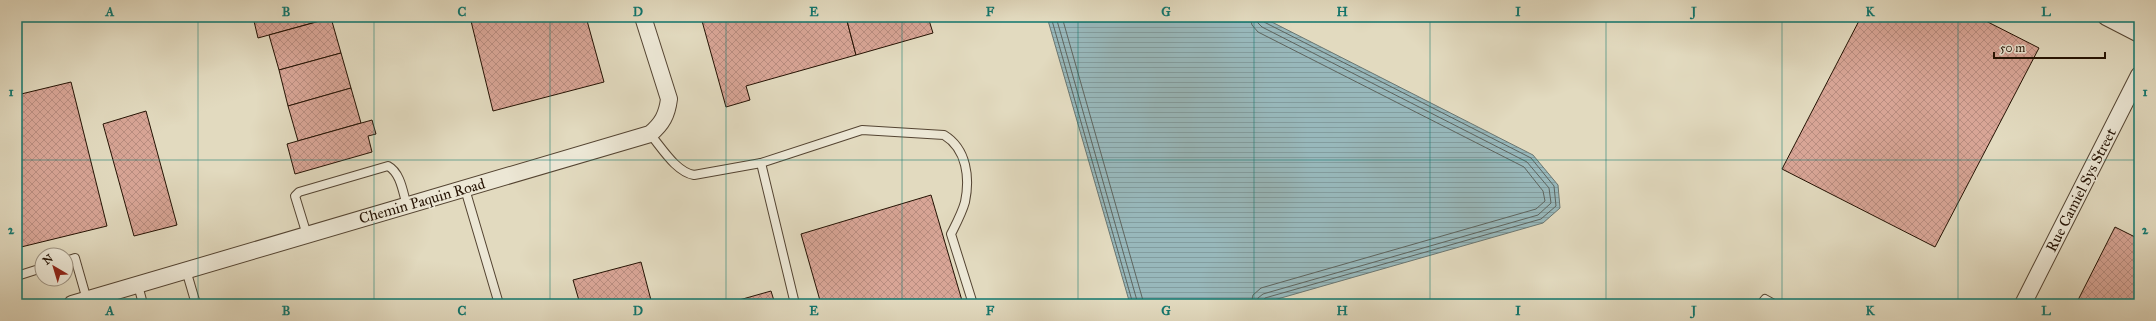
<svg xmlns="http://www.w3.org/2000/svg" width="2156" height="321" font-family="'IM FELL Great Primer',serif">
<defs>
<pattern id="water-rules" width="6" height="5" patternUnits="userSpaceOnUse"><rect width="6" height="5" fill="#98b8bb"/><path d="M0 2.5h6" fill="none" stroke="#839d9f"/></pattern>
<pattern id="building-cross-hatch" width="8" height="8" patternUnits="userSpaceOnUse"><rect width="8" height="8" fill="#d8a596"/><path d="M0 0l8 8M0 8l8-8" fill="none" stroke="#b98d80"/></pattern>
</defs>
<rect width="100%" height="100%" fill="#e2dabf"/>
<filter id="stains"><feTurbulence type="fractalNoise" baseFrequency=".005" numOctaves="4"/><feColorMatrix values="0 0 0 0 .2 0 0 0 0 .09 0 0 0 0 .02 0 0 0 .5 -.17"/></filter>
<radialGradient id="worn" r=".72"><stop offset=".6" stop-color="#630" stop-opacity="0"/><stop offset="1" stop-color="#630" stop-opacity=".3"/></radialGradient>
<polygon fill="url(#water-rules)" stroke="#6a7671" points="1047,17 1262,17 1533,155 1558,185 1560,208 1543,223 1260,304 1130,304"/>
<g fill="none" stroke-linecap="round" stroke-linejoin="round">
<g stroke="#5e655f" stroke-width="1">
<polyline points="1051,17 1133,304"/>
<polyline points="1056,17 1138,304"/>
<polyline points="1062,17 1144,304"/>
<polyline points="1250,17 1252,25 1258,32 1524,167 1543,191 1545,201 1536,209 1261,288 1253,295 1251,304"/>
<polyline points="1256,17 1257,22 1262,27 1527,162 1549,188 1551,203 1538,215 1263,294 1258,298 1257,304"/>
<polyline points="1262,17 1264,22 1531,158 1554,186 1556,206 1541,219 1265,298 1262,304"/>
</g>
</g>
<g fill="url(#building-cross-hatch)" stroke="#241203">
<polygon points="253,17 334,17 258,38"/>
<polygon points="470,17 586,17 604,82 493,111"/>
<polygon points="846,17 856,55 746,86 750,100 726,107 702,21 713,17"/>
<polygon points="846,17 928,17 933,33 856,55"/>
<polygon points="1861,17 1978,17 2039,48 1935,247 1782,169"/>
<polygon points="331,18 341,53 279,70 269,35"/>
<polygon points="341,53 351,88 288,106 279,70"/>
<polygon points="71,82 107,226 17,248 17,95"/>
<polygon points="351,88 361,123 298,141 288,106"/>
<polygon points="146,111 177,225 134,236 103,124"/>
<polygon points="372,120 376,134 368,136 372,152 295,174 287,144"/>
<polygon points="931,195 963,304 821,304 801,234"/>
<polygon points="2115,227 2139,239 2139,304 2076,304"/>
<polygon points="641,262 652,304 580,304 573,280"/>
<polygon points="771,291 775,304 725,304"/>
</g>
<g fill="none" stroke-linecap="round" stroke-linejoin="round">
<defs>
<g id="service">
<path d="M650,134C662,148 676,172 694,175L761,163L862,130L944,135C967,149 970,178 965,202C962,213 956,224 951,234L973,304"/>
<polyline points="761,163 795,304"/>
<polyline points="465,189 499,304"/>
<path d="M307,235L295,196L299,192L388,166C401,173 403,193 407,206"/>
<polyline points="66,261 75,258 87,300"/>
<polyline points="186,270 196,304"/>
<polyline points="17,276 42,268"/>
<polyline points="138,285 143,304"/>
<polyline points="1761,304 1765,299 1774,304"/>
</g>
<g id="minor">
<polyline points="2106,17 2139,34"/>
<path d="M72,304L650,134C662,124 667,115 669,99L643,17"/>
<polyline points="2023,304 2139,75"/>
</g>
</defs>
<use href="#service" stroke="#544432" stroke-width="10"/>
<use href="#minor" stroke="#544432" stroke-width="18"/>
<use href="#service" stroke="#ece7d5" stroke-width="8"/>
<use href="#minor" stroke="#ece7d5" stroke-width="16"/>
</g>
<path fill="none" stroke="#0f766e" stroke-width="1" stroke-opacity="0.55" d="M198,17V304M374,17V304M550,17V304M726,17V304M902,17V304M1078,17V304M1254,17V304M1430,17V304M1606,17V304M1782,17V304M1958,17V304M17,160H2139"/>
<g text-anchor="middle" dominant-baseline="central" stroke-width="3" stroke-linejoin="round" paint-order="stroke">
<g font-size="15" fill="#241203" stroke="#ece7d5">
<text transform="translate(2081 190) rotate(-63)">Rue Camiel Sys Street</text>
<text transform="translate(422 201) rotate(-16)">Chemin Paquin Road</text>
</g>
</g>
<rect width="2156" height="321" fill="none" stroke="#e2dabf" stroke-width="44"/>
<g transform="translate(54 267) rotate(322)"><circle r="19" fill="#ece7d5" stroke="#9c9281"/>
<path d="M0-3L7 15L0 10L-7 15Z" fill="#8f2418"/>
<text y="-6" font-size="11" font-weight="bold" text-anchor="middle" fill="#241203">N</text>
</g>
<path d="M1994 52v6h111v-6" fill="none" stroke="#241203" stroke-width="2"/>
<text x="2000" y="52" font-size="12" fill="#241203" stroke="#ece7d5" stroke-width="3" paint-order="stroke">50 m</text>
<rect x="22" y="22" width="2112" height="277" fill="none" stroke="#0f766e" stroke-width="1.5"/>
<g font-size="13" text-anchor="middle" font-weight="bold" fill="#0f766e">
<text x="110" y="16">A</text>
<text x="286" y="16">B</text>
<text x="462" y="16">C</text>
<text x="638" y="16">D</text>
<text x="814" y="16">E</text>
<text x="990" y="16">F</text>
<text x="1166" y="16">G</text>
<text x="1342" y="16">H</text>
<text x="1518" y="16">I</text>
<text x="1694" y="16">J</text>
<text x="1870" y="16">K</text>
<text x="2046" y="16">L</text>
<text x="11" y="96">1</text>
<text x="2145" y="96">1</text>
<text x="11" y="234">2</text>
<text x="2145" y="234">2</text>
<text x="110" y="315">A</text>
<text x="286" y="315">B</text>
<text x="462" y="315">C</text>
<text x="638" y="315">D</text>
<text x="814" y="315">E</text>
<text x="990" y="315">F</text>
<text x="1166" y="315">G</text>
<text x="1342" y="315">H</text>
<text x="1518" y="315">I</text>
<text x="1694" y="315">J</text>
<text x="1870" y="315">K</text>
<text x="2046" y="315">L</text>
</g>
<rect width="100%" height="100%" filter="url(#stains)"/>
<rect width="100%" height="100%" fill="url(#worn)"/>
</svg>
